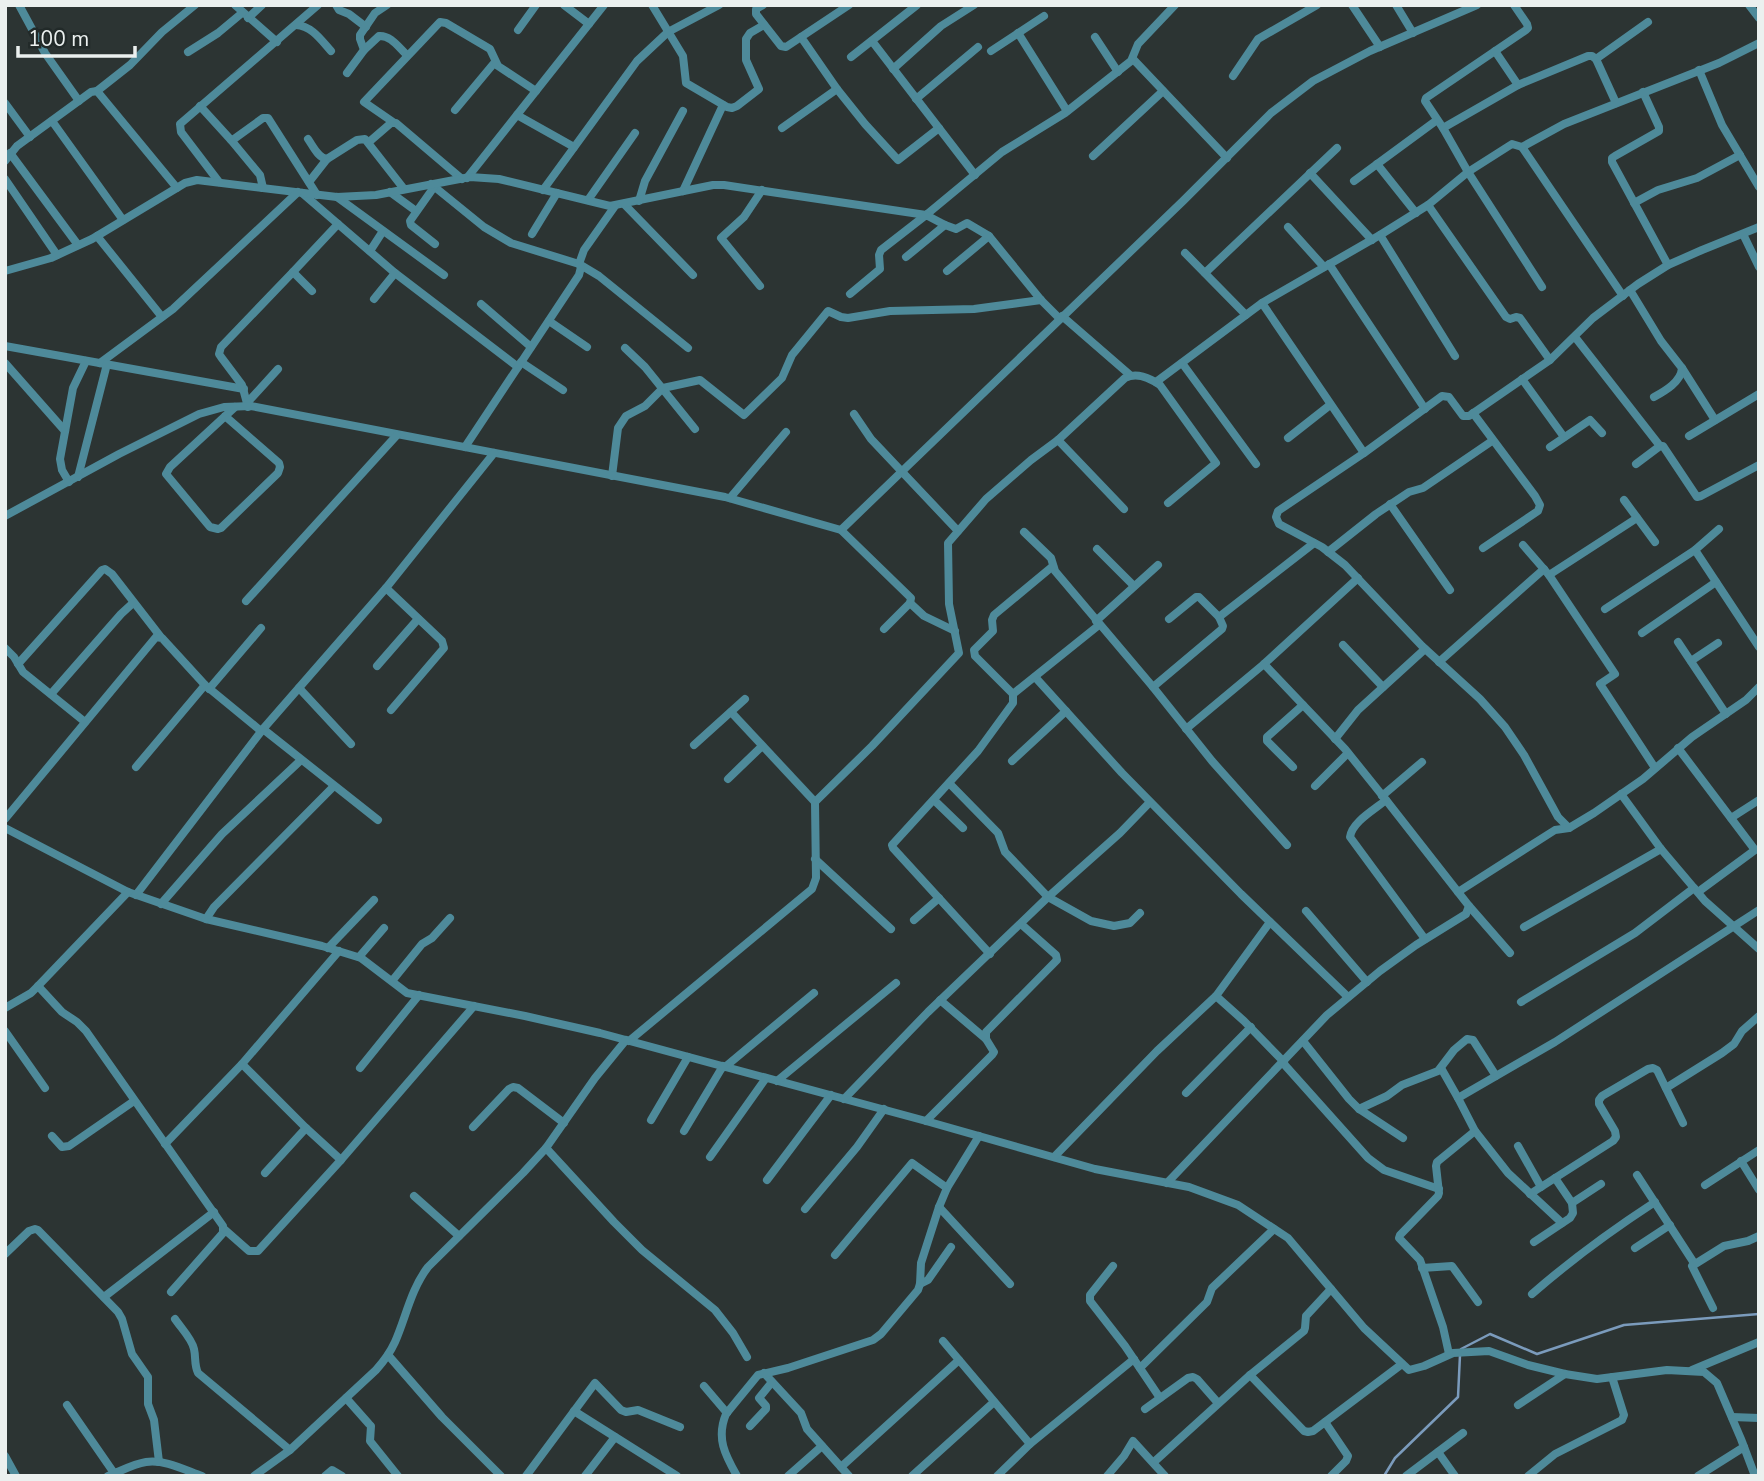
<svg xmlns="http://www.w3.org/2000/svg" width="1764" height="1481" font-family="'Nunito Sans',sans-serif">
<rect width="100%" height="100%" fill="#2c3433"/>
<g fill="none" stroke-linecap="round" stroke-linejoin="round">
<g stroke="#7b9bbc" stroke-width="2.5">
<polyline points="1461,1349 1490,1334 1537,1354 1624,1325 1759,1314"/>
<polyline points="1384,1476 1395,1458 1458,1397 1460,1355"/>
</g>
<g stroke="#4e8a9a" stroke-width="8">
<polyline points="19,5 45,53 79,101"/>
<polyline points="235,5 277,42"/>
<polyline points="336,5 339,10 349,14 366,27"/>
<polyline points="564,5 589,24"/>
<polyline points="652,5 683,56 686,83 727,107 732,108 737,106 759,89 746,60 746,39 750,33 764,25"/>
<polyline points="763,5 756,9 756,14 781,46 786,47 801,37"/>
<polyline points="849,5 801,37 837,89 865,124 898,160 939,128"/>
<polyline points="1352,5 1380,47"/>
<polyline points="1396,5 1413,33"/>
<polyline points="1514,5 1527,24 1528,28 1526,30 1426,98 1425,101 1443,128 1468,172 1542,287"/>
<polyline points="1749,5 1759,18"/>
<polyline points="248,18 262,5"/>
<path d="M296,25C312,26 321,40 331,51"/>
<polyline points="518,30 536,5"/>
<polyline points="1018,33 1067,111"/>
<polyline points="1095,37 1118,72"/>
<polyline points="872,41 975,175"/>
<path d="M364,50L379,36C391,35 399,48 407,55"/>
<polyline points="991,51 1044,16"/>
<polyline points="1495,51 1518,85"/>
<polyline points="188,52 218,33 242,13"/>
<polyline points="851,57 917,5"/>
<polyline points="1133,59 1227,158"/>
<polyline points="1596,59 1648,22"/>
<polyline points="893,69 941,26 974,5"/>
<polyline points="1699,70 1722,125 1759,187"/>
<polyline points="347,73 364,50 360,39 360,35 375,13 387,5"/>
<polyline points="1233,76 1258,39 1317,5"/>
<polyline points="97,91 130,65 162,32 195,5"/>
<polyline points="1643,92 1659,127 1659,131 1615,156 1612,158 1612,162 1668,265"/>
<polyline points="916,99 978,47"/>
<polyline points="5,103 30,137"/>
<polyline points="200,106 231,140 234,139 263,118 268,118 317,195"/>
<polyline points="455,110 495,62"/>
<polyline points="517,115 574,147"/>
<polyline points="52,121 123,220"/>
<polyline points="393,122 364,102 440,22 446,23 490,49 498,66 536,91"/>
<polyline points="782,128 837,89"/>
<polyline points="1443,128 1518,85 1588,56 1592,56 1596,59 1616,103"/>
<path d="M308,139C313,146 318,158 327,159L357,140L365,139L404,189"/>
<polyline points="231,140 260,175 263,188"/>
<polyline points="369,142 391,123 396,123 462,179"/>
<polyline points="10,153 78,245"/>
<polyline points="1093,156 1163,91"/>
<polyline points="5,161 17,146 91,92 97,91 177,188"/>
<polyline points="1377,164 1416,213"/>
<polyline points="1310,173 1372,240"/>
<polyline points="467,178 604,5"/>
<polyline points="5,179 57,255"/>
<polyline points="1354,181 1437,120"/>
<polyline points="219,182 181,132 180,124 318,5"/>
<polyline points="309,182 327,159"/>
<polyline points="431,184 484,227 511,243 579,264 599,276 688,348"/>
<polyline points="434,187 410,221 411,225 435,244"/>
<polyline points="543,190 637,61 668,32 719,5"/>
<polyline points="683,191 723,105"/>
<polyline points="390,192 416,211"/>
<polyline points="302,193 395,273 518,367"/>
<polyline points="337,197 444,275"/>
<polyline points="588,200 635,133"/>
<polyline points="639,201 645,181 683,111"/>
<polyline points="1634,203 1658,190 1697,178 1740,155"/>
<polyline points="624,204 693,275"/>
<polyline points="1428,205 1506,317 1510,319 1516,317 1520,318 1550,360"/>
<polyline points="1288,227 1324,267"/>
<polyline points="1759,227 1702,250 1668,265 1638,284 1593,318 1550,360 1469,416 1463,416 1449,397 1442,396 1364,453 1278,511 1276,517 1279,524 1322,547 1345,565 1422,646 1480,699 1505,727 1524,755 1558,817 1569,828 1594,813 1643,779 1692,737 1746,700 1759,687"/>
<polyline points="532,234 557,193"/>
<polyline points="1743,234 1759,267"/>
<polyline points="1380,235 1455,356"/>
<polyline points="97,236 162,317"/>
<polyline points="370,251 383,231"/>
<polyline points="1185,253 1246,315"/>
<polyline points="906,257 945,225"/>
<polyline points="1329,264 1425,409"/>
<polyline points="5,271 51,258 92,239 185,183 197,180 337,197 376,195 470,177 499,179 610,206 713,185 724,185 926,215 1002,152 1065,113 1131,61 1138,44 1175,5"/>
<polyline points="947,271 989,236 1041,300 1060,319"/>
<polyline points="293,272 338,224"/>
<polyline points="1205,273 1337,148"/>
<polyline points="760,286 721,238 744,217 762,190"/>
<path d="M1630,290L1661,341L1682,368C1681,382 1665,391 1654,397"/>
<polyline points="850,294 880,269 879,255 881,250 926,215 945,225 956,229 967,223 989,236"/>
<polyline points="1623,296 1522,147 1564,124 1719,63 1759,43"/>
<polyline points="374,299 395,273"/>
<polyline points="1262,303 1364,453"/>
<polyline points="481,304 531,347"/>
<polyline points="1062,316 1130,375"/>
<polyline points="549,321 587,347"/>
<polyline points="1575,337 1660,446"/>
<polyline points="5,346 244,389"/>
<polyline points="625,348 645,367 695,429"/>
<polyline points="521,362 563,390"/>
<polyline points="5,363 65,431"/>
<polyline points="100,363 173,309 298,192"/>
<polyline points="1182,363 1256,464"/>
<polyline points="1682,368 1715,420"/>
<polyline points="1522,379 1564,437"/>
<polyline points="1156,382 1262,303 1380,235 1428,205 1468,172 1512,144 1522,147"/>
<polyline points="247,403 278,369"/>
<polyline points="248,407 242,385 221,357 219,354 221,347 293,272 312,291"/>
<polyline points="1473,413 1535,496 1540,505 1538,511 1483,548"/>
<polyline points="854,414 871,439 958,531"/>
<polyline points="225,416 279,463 280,467 278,473 221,528 218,529 210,527 166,474 170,467 235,407"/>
<polyline points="1689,436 1759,394"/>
<polyline points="1288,438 1330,405"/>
<polyline points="1058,440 1124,509"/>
<polyline points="465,447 579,275 581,267 579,264 584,250 615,206"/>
<polyline points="1550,447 1590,420 1602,433"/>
<polyline points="1636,464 1660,446 1663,446 1697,497 1701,496 1759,465"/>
<polyline points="612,476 618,428 626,416 645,406 663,388 700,380 744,415 782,378 792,355 828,311 841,317 848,318 890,311 974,309 1041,300"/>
<polyline points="78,477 107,364"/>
<polyline points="69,482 62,470 60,459 73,388 86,361"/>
<polyline points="730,498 786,432"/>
<polyline points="1624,500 1655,542"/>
<polyline points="1390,504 1450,590"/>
<polyline points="5,516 119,454 199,414 224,407 251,406 725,497 841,530 911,598 910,603 884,629"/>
<polyline points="841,530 1183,201 1271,113 1313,81 1370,51 1477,5"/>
<polyline points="1024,532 1051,558 1055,571 1153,687 1212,761 1287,845"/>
<polyline points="1523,545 1549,575 1615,674 1600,684 1655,768"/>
<polyline points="1097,549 1134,586"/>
<polyline points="1695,550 1759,647"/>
<polyline points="1328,552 1376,514 1409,492 1423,488 1492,441"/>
<polyline points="1549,575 1637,518"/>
<polyline points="386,588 442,641 444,648 391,710"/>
<polyline points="246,601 397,435"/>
<polyline points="910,603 924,616 955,631"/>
<polyline points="1605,609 1695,550 1719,529"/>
<polyline points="1219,617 1314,543"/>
<polyline points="1096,621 1158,565"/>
<polyline points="1642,633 1716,582"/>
<polyline points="1678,642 1726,714"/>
<polyline points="1343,645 1383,687"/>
<polyline points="5,648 14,657 23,672 85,722"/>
<polyline points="1691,661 1718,643"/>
<polyline points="1439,662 1544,569"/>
<polyline points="18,664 102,570 105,569 112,574 160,636"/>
<polyline points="1264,664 1345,749 1386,800"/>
<polyline points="377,666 418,619"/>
<polyline points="1035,677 1122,773 1241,894 1348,997"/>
<polyline points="1153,687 1222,629 1223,626 1219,617 1199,597 1196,597 1169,619"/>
<polyline points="299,688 351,744"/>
<polyline points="209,689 261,628"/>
<polyline points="51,694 121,614 133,603"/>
<polyline points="1013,694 1099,625"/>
<polyline points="731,712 815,802"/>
<polyline points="263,729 378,820"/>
<polyline points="1186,729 1264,664 1358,578"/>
<polyline points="1335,739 1358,710 1425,649"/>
<polyline points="694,745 745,699"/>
<polyline points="1678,748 1755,850 1698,892"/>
<polyline points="1012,761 1066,711"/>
<polyline points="136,767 205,685"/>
<polyline points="1293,767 1267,741 1267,737 1303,705"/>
<polyline points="728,779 762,746"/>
<polyline points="949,783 998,833 1005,852 1048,897 1091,921 1114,926 1130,923 1140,913"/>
<polyline points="1315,786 1348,753"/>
<polyline points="1621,794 1661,849 1705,901 1759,949"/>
<polyline points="1382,796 1422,762"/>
<polyline points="934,800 963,828"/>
<polyline points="1731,818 1759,800"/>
<polyline points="5,819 156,637 162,638 205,685 261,731"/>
<polyline points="5,828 128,892 206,919 322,946 361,958 407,993 525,1016 600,1033 926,1121 1095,1169 1189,1187 1238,1205 1288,1238 1364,1328 1409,1370 1424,1366 1453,1353 1489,1351 1528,1365 1565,1374 1597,1379 1667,1370 1704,1372 1717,1383 1741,1439 1755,1476"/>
<polyline points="815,859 891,929"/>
<polyline points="136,895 263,729 386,588 494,453"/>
<polyline points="161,904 222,834 301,760"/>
<polyline points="1469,906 1510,953"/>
<polyline points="1306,911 1367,982"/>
<polyline points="206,919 214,907 334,786"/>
<polyline points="914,920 939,898"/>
<polyline points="1524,927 1661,849"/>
<path d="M1425,939L1350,837C1352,822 1374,810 1386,800L1458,892"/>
<polyline points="328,948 374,900"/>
<polyline points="990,954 893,848 892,845 978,751 1013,703 1013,694 975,656 974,650 993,631 992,620 994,615 1053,566"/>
<polyline points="359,957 384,928"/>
<polyline points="392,981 422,944 432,938 450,918"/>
<polyline points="38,986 62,1012 77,1022 86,1031 223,1226 223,1233 171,1292"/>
<polyline points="1216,996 1244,1021 1284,1062"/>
<polyline points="940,1000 986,1039"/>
<polyline points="1521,1002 1635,933 1694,888"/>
<polyline points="5,1008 31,993 38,986 128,892"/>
<polyline points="5,1031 45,1088"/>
<path d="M629,1041L812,889L816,878L815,802L872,746L959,653L949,604L948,543L986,499L1031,460L1058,440L1125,378C1136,372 1150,378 1160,385L1216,463L1168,503"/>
<polyline points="1303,1041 1349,1099 1359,1109 1403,1138"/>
<polyline points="1283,1063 1368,1158 1384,1170 1439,1189"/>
<polyline points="242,1064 306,1128 341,1160"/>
<polyline points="725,1067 814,993"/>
<polyline points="360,1068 419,995"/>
<polyline points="1441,1068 1458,1098 1475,1131 1508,1173 1562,1223"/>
<polyline points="777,1081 896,983"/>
<polyline points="1666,1088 1722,1053 1734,1044 1742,1031 1759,1016"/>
<polyline points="1186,1093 1251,1027"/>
<polyline points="1458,1098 1555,1042 1759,910"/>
<polyline points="844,1099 928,1012 1048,897 1120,833 1150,802"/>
<polyline points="1359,1109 1387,1096 1402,1085 1438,1071 1454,1050 1467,1039 1473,1040 1496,1076"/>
<polyline points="651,1120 688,1057"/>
<polyline points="926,1121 992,1055 994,1052 986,1039 986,1032 1057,960 1056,955 1021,924"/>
<polyline points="473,1127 509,1089 513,1087 518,1088 564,1123"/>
<polyline points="684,1131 723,1066"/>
<polyline points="52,1136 62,1147 69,1146 134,1101"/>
<polyline points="165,1144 242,1064 339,951"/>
<polyline points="1518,1146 1541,1187"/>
<polyline points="546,1148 614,1222 642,1250 715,1310 733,1333 747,1357"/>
<polyline points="710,1157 766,1078"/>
<polyline points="1054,1157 1157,1051 1216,996 1270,922"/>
<polyline points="1741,1161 1759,1190"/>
<polyline points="265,1173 306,1128"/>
<polyline points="1637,1175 1694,1263"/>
<polyline points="1555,1178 1572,1203"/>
<polyline points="767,1180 831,1095"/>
<polyline points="1167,1183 1327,1015 1380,971 1416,945 1466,914 1469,906 1458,892 1555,830 1569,828"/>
<polyline points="1705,1185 1759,1150"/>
<polyline points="1530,1194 1613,1141 1616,1137 1615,1131 1599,1104 1599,1100 1602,1096 1648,1069 1653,1068 1657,1070 1683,1123"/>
<polyline points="414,1196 459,1236"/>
<polyline points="939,1207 1010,1284"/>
<polyline points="805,1209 857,1147 884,1109"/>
<polyline points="224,1229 249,1251 258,1251 341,1160 474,1006"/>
<polyline points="1534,1242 1570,1218 1573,1213 1572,1203 1601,1184"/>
<polyline points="1635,1248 1670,1225"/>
<polyline points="5,1254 29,1231 35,1229 38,1230 118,1312 122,1319 132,1354 148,1377 148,1404 154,1420 159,1462"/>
<polyline points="835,1255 912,1163 947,1188"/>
<polyline points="1113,1266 1090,1295 1090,1301 1125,1346 1160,1398"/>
<polyline points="1422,1268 1452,1266 1478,1302"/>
<polyline points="920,1284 928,1280 951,1247"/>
<path d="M1532,1294C1571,1260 1612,1230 1655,1202"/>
<polyline points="104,1297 214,1212"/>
<polyline points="1713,1308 1692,1266 1724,1246 1748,1241 1759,1236"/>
<path d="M175,1319C181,1328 192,1339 194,1349C196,1358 194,1364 198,1373L290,1450"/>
<polyline points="943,1341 1030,1444"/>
<polyline points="1449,1354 1443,1327 1420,1260 1399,1238 1400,1235 1438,1196 1439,1193 1436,1166 1437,1162 1475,1131"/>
<polyline points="388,1355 442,1417 501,1476"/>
<polyline points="1140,1368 1207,1302 1212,1288 1274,1229"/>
<polyline points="1692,1370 1759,1342"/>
<polyline points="764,1373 801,1413 807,1429 849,1476"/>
<polyline points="1250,1375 1304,1431 1308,1432 1313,1431 1402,1364"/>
<polyline points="704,1386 727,1413"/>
<polyline points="346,1398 369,1424 371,1426 370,1441 398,1476"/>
<polyline points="67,1405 114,1473"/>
<polyline points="1518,1405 1565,1374"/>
<polyline points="1145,1409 1188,1378 1193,1377 1197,1379 1218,1403"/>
<polyline points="574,1411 677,1476"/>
<polyline points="1732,1417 1759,1418"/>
<polyline points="1325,1422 1348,1456 1346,1461 1331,1476"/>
<polyline points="750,1426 766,1409 766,1406 759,1398 772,1382"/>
<polyline points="1438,1452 1455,1476"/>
<polyline points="5,1456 16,1476"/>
<polyline points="1154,1462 1250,1375 1304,1331 1305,1328 1306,1316 1331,1289"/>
<polyline points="841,1467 959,1360"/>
<path d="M108,1476C121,1471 133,1464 146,1462C164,1459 185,1470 202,1476"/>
<path d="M254,1476L290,1450L376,1370C384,1361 390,1353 395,1342C406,1317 411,1289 428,1267L523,1173L546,1148L595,1078L626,1040"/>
<polyline points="325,1476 332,1470 342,1476"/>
<polyline points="526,1476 595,1383 621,1410 626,1412 638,1410 680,1427"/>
<polyline points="585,1476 615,1437"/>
<path d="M737,1476C725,1455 716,1438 726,1414L758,1375L788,1368L873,1340L881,1334L918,1290L920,1284L921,1263L939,1207L947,1188L979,1136"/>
<polyline points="788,1476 822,1446"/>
<polyline points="912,1476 994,1402"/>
<polyline points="997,1476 1030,1444 1134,1359"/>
<polyline points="1107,1476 1124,1456 1133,1441 1165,1476"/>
<polyline points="1406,1476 1463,1433"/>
<polyline points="1528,1476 1555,1454 1622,1420 1624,1415 1612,1377"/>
<polyline points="1698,1476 1744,1447"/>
</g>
</g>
<rect width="1764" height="1481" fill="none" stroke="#ebf0ef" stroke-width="14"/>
<path d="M18 46v10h117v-10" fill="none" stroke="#ebf0ef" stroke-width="3.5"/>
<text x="28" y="46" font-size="21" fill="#ebf0ef" stroke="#222a29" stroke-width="5" paint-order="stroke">100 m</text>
</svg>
